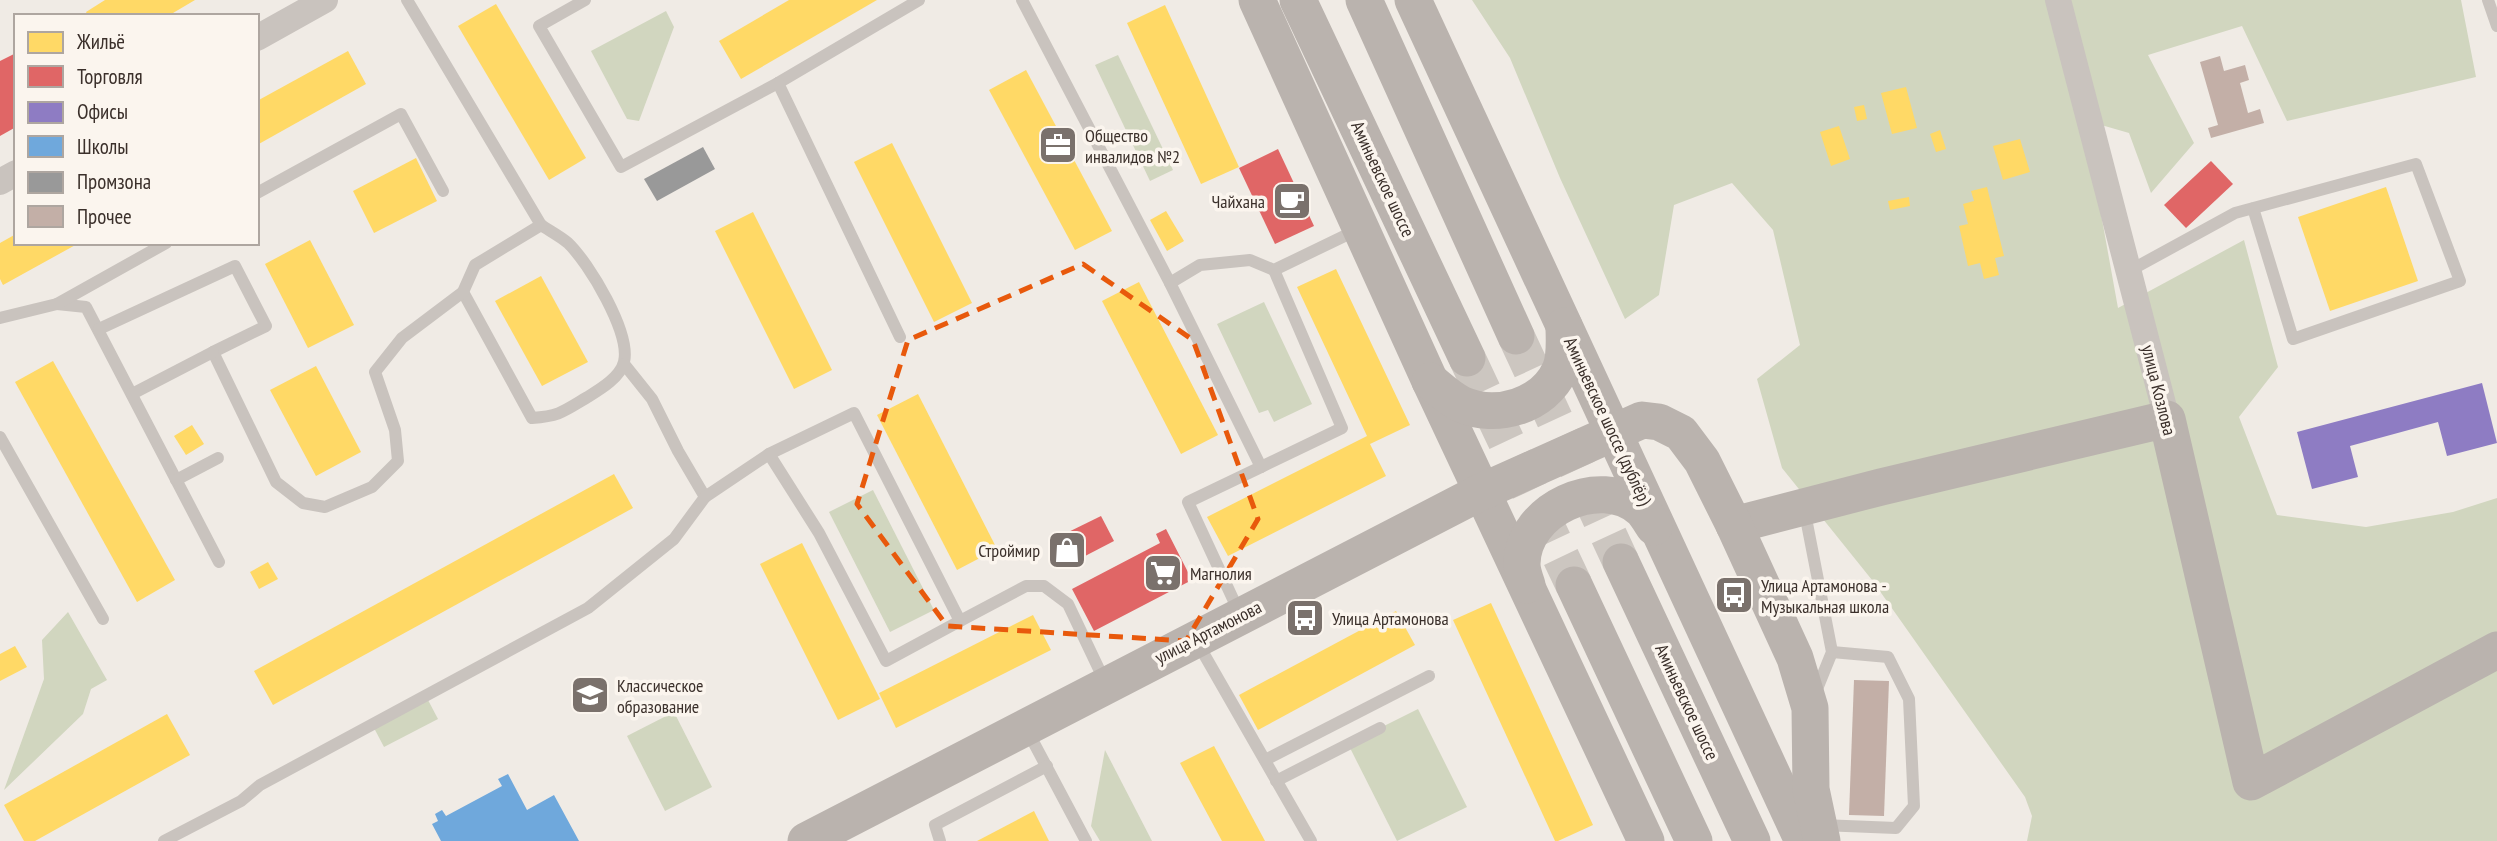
<svg xmlns="http://www.w3.org/2000/svg" width="2497" height="841" font-family="'PT Sans Narrow',sans-serif">
<rect width="100%" height="100%" fill="#f0ebe5"/>
<g fill="#d1d6bf">
<polygon points="1472,0 2461,0 2476,77 2287,121 2242,26 2148,55 2194,143 2151,193 2129,133 2084,120 2118,308 2244,240 2278,367 2239,417 2277,515 2366,527 2453,512 2497,498 2497,841 2027,841 2032,816 2025,797 1872,580 1782,468 1757,379 1800,345 1773,230 1732,183 1674,205 1659,295 1625,319 1560,178 1510,58"/>
<polygon points="666,11 674,27 639,121 627,119 591,51"/>
<polygon points="1118,55 1173,170 1150,181 1095,65"/>
<polygon points="1264,302 1312,404 1274,422 1268,410 1259,413 1217,324"/>
<polygon points="873,490 934,610 890,632 829,512"/>
<polygon points="68,612 107,680 91,689 83,714 4,790 44,679 42,640"/>
<polygon points="428,700 438,719 384,747 374,728"/>
<polygon points="1418,709 1467,807 1397,841 1348,744"/>
<polygon points="674,712 712,787 665,811 627,736"/>
<polygon points="1105,750 1152,841 1100,841 1091,826"/>
</g>
<g fill="#ffd966">
<polygon points="105,0 195,0 173,13 175,16 88,16 86,12"/>
<polygon points="789,0 877,0 741,79 719,41"/>
<polygon points="496,4 586,158 549,180 458,26"/>
<polygon points="1165,5 1239,167 1201,184 1127,23"/>
<polygon points="348,51 366,84 257,145 257,101"/>
<polygon points="1026,70 1112,231 1075,250 989,90"/>
<polygon points="1906,87 1917,128 1892,134 1881,93"/>
<polygon points="1864,105 1867,119 1857,121 1854,107"/>
<polygon points="1839,126 1850,159 1831,166 1820,132"/>
<polygon points="1940,130 1946,149 1936,152 1930,134"/>
<polygon points="2020,139 2030,172 2003,180 1993,146"/>
<polygon points="892,143 972,303 934,322 854,162"/>
<polygon points="416,158 437,201 374,233 353,191"/>
<polygon points="1987,187 2004,256 1995,258 1999,275 1984,279 1980,263 1968,266 1959,226 1968,224 1963,204 1974,201 1971,191"/>
<polygon points="2386,187 2418,281 2330,311 2298,217"/>
<polygon points="1909,197 1910,206 1890,210 1888,201"/>
<polygon points="1166,211 1184,241 1167,251 1150,220"/>
<polygon points="753,212 832,370 794,389 715,231"/>
<polygon points="16,234 16,243 79,243 3,285 0,279 0,243"/>
<polygon points="310,240 354,325 308,348 265,264"/>
<polygon points="1336,269 1410,425 1370,444 1386,476 1228,556 1207,517 1367,436 1297,287"/>
<polygon points="541,276 588,362 542,386 495,301"/>
<polygon points="1139,282 1218,435 1181,454 1102,301"/>
<polygon points="53,361 175,580 137,602 15,382"/>
<polygon points="316,366 361,452 316,476 270,390"/>
<polygon points="918,394 997,549 957,570 877,415"/>
<polygon points="192,425 204,444 186,455 174,436"/>
<polygon points="614,474 633,508 273,705 254,671"/>
<polygon points="802,543 880,699 838,720 760,564"/>
<polygon points="268,562 278,579 259,589 250,572"/>
<polygon points="1491,603 1593,825 1558,841 1555,841 1453,620"/>
<polygon points="1396,611 1415,645 1258,730 1239,695"/>
<polygon points="1033,615 1051,650 896,728 879,693"/>
<polygon points="15,646 27,667 0,681 0,654"/>
<polygon points="167,714 190,755 35,841 24,841 4,805"/>
<polygon points="1214,746 1265,841 1222,841 1180,763"/>
<polygon points="1034,811 1049,841 977,841"/>
</g>
<g fill="#e06666">
<polygon points="16,53 16,127 0,136 0,61"/>
<polygon points="1278,149 1314,226 1275,244 1239,168"/>
<polygon points="2211,161 2233,184 2186,228 2164,205"/>
<polygon points="1101,516 1114,541 1062,568 1048,542"/>
<polygon points="1166,529 1192,580 1094,631 1072,589 1160,543 1156,534"/>
</g>
<polygon fill="#8e7cc3" points="2482,383 2497,443 2447,456 2438,422 2350,446 2358,477 2312,489 2297,432"/>
<polygon fill="#6fa8dc" points="508,774 527,810 554,795 579,841 441,841 432,824 438,821 435,814 442,810 446,816 502,786 498,779"/>
<polygon fill="#999" points="703,147 715,169 657,201 644,179"/>
<g fill="#c3afa7">
<polygon points="2220,56 2224,71 2245,65 2249,80 2240,83 2248,113 2260,109 2264,123 2211,138 2208,128 2218,125 2200,62"/>
<polygon points="1854,680 1889,681 1884,816 1849,815"/>
</g>
<g fill="none" stroke-linecap="round" stroke-linejoin="round">
<g stroke="#ccc6c0" stroke-width="37" stroke-dasharray="37 18" stroke-linecap="butt">
<polyline points="1516,336 1621,562"/>
<polyline points="1467,358 1574,585"/>
</g>
<g stroke="#c9c3be" stroke-width="12">
<polyline points="585,0 539,26 621,167 778,83 919,0"/>
<polyline points="1022,0 1170,283 1261,467 1188,502 1239,612"/>
<polyline points="2488,0 2497,26"/>
<polyline points="778,83 900,337"/>
<polyline points="257,193 401,114 443,191"/>
<polyline points="2129,271 2235,213 2416,164 2460,281 2293,339 2253,208"/>
<polyline points="1170,283 1200,265 1250,260 1274,270 1359,229"/>
<path d="M463,292L532,418C559,416 563,412 586,398C599,390 620,378 624,362C631,333 589,263 568,243C560,236 550,231 541,225"/>
<polyline points="57,304 86,307 219,562"/>
<polyline points="0,318 57,304 166,243"/>
<polyline points="99,329 235,266 266,326 213,352 276,482 303,503 325,507 372,487 398,461 395,430 375,372 402,338 463,292 475,265 541,225 407,0"/>
<polyline points="624,364 652,399 678,451 705,497"/>
<polyline points="132,394 213,352"/>
<polyline points="0,437 103,619"/>
<polyline points="769,454 819,533 886,661 960,621"/>
<polyline points="1261,467 1342,428 1274,270"/>
<polyline points="176,480 218,458"/>
<polyline points="1804,508 1832,652 1815,694"/>
<polyline points="1197,642 1311,841"/>
<polyline points="1027,730 1086,841"/>
<polyline points="1265,760 1429,676"/>
<polyline points="1276,781 1380,728"/>
<polyline points="1821,825 1896,828 1914,806 1909,699 1888,657 1832,652"/>
<polyline points="164,841 241,801 260,785 588,608 674,539 705,497 769,454 854,413 960,621 1026,586 1044,586 1068,604 1106,684"/>
<polyline points="940,841 935,825 1047,766"/>
</g>
<g stroke="#c9c3be" stroke-width="26">
<polyline points="2058,0 2167,419"/>
<polyline points="257,38 325,0"/>
<polyline points="0,182 16,173"/>
</g>
<g stroke="#bab3ae" stroke-width="37">
<polyline points="1257,0 1430,381 1646,841"/>
<polyline points="1298,0 1467,358"/>
<polyline points="1364,0 1516,336"/>
<polyline points="1413,0 1803,841"/>
<path d="M1430,381C1440,389 1449,398 1461,404C1496,420 1544,406 1560,370C1566,357 1564,340 1564,326"/>
<polyline points="1734,525 1881,487 2167,419 2251,782 2497,650"/>
<polyline points="1621,562 1752,841"/>
<path d="M1527,585C1525,579 1522,571 1522,564C1522,510 1600,473 1641,509C1646,514 1650,521 1654,527"/>
<polyline points="1574,585 1694,841"/>
<polyline points="806,841 1481,492 1642,420 1659,422 1681,433 1702,461 1734,525 1795,658 1810,708 1811,789 1822,841"/>
</g>
</g>
<path fill="none" stroke="#e8590c" stroke-width="5" stroke-dasharray="14 9" stroke-linejoin="round" d="M1083,264L1193,340L1258,519L1186,641L947,626L857,504L908,340Z"/>
<defs>
<symbol id="office-square" viewBox="-11 -11 22 22"><rect x="-9" y="-9" width="18" height="18" rx="4" fill="#7a716c" stroke="#fbf5ee"/><path d="M-6-3h4V-5.5h4V-3h4V5H-6ZM-1-4.5V-3h2v-1.5ZM-6 0V1H6V0Z" fill="#fff"/></symbol>
<symbol id="cafe-square" viewBox="-11 -11 22 22"><rect x="-9" y="-9" width="18" height="18" rx="4" fill="#7a716c" stroke="#fbf5ee"/><path d="M-5.5-4.5H6V0H3Q3 3.5 0 3.5H-2.5Q-5.5 3.5-5.5 0ZM3-3.2v2h1.7v-2ZM-6 4.5H4V6H-6Z" fill="#fff"/></symbol>
<symbol id="shop-square" viewBox="-11 -11 22 22"><rect x="-9" y="-9" width="18" height="18" rx="4" fill="#7a716c" stroke="#fbf5ee"/><path d="M-5-2.5h2.3a2.7 3.5 0 0 1 5.4 0H5L5.5 6h-11ZM-1.5-2.5h3a1.5 2.3 0 0 0-3 0Z" fill="#fff"/></symbol>
<symbol id="supermarket-square" viewBox="-11 -11 22 22"><rect x="-9" y="-9" width="18" height="18" rx="4" fill="#7a716c" stroke="#fbf5ee"/><path d="M-6-5.5h2.5l.6 2H6L4.5 2H-2.5L-4.4-4H-6ZM-1.5 3.2a1.3 1.3 0 1 0 .1 0ZM3 3.2a1.3 1.3 0 1 0 .1 0Z" fill="#fff"/></symbol>
<symbol id="bus-square" viewBox="-11 -11 22 22"><rect x="-9" y="-9" width="18" height="18" rx="4" fill="#7a716c" stroke="#fbf5ee"/><path d="M-5-6H5V4H4V6H2V4H-2V6H-4V4H-5ZM-3.5-4V0h7V-4ZM-3.5 1.2v1.5H-2V1.2ZM2 1.2v1.5H3.5V1.2Z" fill="#fff"/></symbol>
<symbol id="school-square" viewBox="-11 -11 22 22"><rect x="-9" y="-9" width="18" height="18" rx="4" fill="#7a716c" stroke="#fbf5ee"/><path d="M0-5L7-2L0 1L-7-2ZM-4 1L0 2.5L4 1V4Q0 6-4 4Z" fill="#fff"/></symbol>
</defs>
<g fill-rule="evenodd">
<use href="#office-square" x="1036" y="123" width="44" height="44"/>
<use href="#cafe-square" x="1270" y="179" width="44" height="44"/>
<use href="#shop-square" x="1045" y="528" width="44" height="44"/>
<use href="#supermarket-square" x="1141" y="551" width="44" height="44"/>
<use href="#bus-square" x="1712" y="573" width="44" height="44"/>
<use href="#bus-square" x="1283" y="596" width="44" height="44"/>
<use href="#school-square" x="568" y="673" width="44" height="44"/>
</g>
<g text-anchor="middle" dominant-baseline="central" stroke-width="7" stroke-linejoin="round" paint-order="stroke">
<g font-size="18" fill="#3b302b" stroke="#fbf5ee" text-anchor="start">
<text x="1085" y="135">Общество<tspan x="1085" dy="21">инвалидов №2</tspan></text>
<text x="1265" y="201" text-anchor="end">Чайхана</text>
<text x="1040" y="550" text-anchor="end">Строймир</text>
<text x="1190" y="573">Магнолия</text>
<text x="1761" y="585">Улица Артамонова -<tspan x="1761" dy="21">Музыкальная школа</tspan></text>
<text x="1332" y="618">Улица Артамонова</text>
<text x="617" y="685">Классическое<tspan x="617" dy="21">образование</tspan></text>
</g>
<g font-size="18" fill="#3b302b" stroke="#fbf5ee">
<text transform="translate(1383 179) rotate(65)">Аминьевское шоссе</text>
<text transform="translate(2159 390) rotate(76)">улица Козлова</text>
<text transform="translate(1608 421) rotate(65)">Аминьевское шоссе (дублёр)</text>
<text transform="translate(1208 632) rotate(-27)">улица Артамонова</text>
<text transform="translate(1687 702) rotate(65)">Аминьевское шоссе</text>
</g>
</g>
<rect x="14" y="14" width="245" height="231" fill="#fbf5ee" stroke="#aea6a0" stroke-width="2"/>
<rect x="28" y="32" width="35" height="21" fill="#ffd966" stroke="#aea6a0" stroke-width="2"/>
<text x="77" y="49" font-size="21" fill="#3b302b">Жильё</text>
<rect x="28" y="66" width="35" height="21" fill="#e06666" stroke="#aea6a0" stroke-width="2"/>
<text x="77" y="84" font-size="21" fill="#3b302b">Торговля</text>
<rect x="28" y="102" width="35" height="21" fill="#8e7cc3" stroke="#aea6a0" stroke-width="2"/>
<text x="77" y="119" font-size="21" fill="#3b302b">Офисы</text>
<rect x="28" y="136" width="35" height="21" fill="#6fa8dc" stroke="#aea6a0" stroke-width="2"/>
<text x="77" y="154" font-size="21" fill="#3b302b">Школы</text>
<rect x="28" y="172" width="35" height="21" fill="#999999" stroke="#aea6a0" stroke-width="2"/>
<text x="77" y="189" font-size="21" fill="#3b302b">Промзона</text>
<rect x="28" y="206" width="35" height="21" fill="#c3afa7" stroke="#aea6a0" stroke-width="2"/>
<text x="77" y="224" font-size="21" fill="#3b302b">Прочее</text>
</svg>
